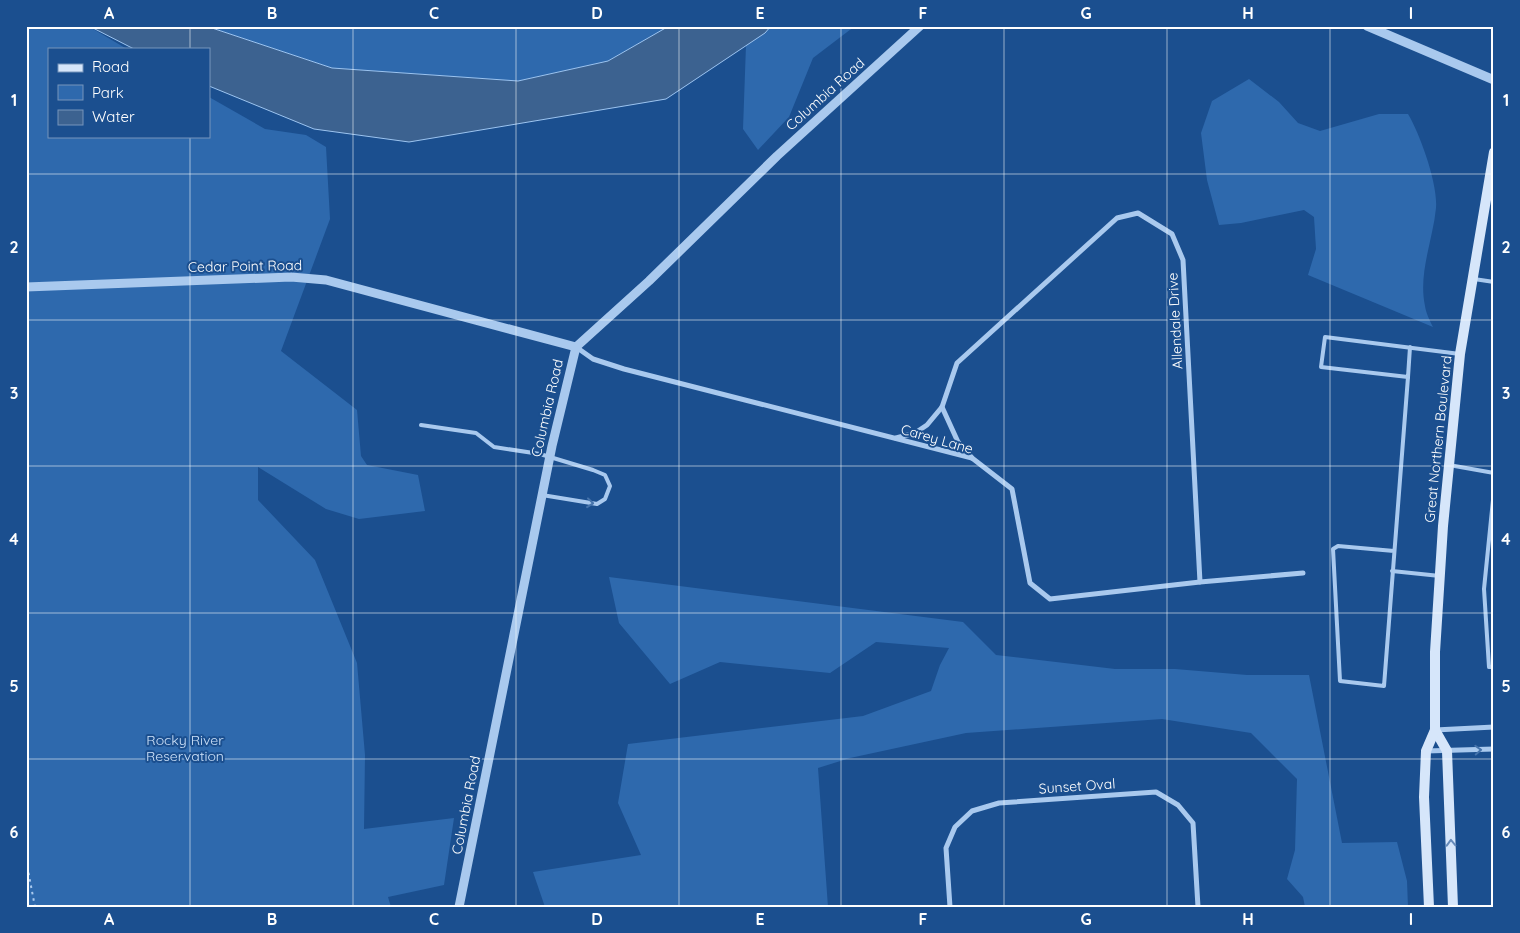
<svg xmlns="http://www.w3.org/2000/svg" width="1520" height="933" font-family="Quicksand,sans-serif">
<rect width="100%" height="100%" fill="#1b4f8f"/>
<g fill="#2e69ad">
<polygon points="26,26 88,26 127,49 49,49 49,136 209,136 209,97 265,129 306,135 326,147 330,219 281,351 357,410 361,456 367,465 418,475 425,511 359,519 326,509 258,467 258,500 315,560 357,663 365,755 364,829 454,818 444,885 388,897 391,907 26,907"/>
<polygon points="206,26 530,28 538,26 669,26 608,61 518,81 332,68"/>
<polygon points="771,26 855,26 813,58 789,117 758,150 743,129 746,45"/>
<path d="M1249,79L1279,102L1298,123L1320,131L1379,114H1408C1420,134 1438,184 1436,208C1433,240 1418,273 1425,306C1426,313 1430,321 1433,327L1308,275L1316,249L1314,217L1304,210L1241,223L1219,225L1207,180L1201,133L1212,101Z"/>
<polygon points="609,577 963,622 996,655 1115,669 1175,669 1247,675 1309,675 1342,843 1397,842 1407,881 1408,907 1305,907 1303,897 1287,879 1295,850 1297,779 1251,733 1162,719 966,733 850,758 818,768 828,907 545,907 533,872 641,855 618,803 628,744 863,716 931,691 940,665 949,648 876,642 830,673 720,662 670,684 619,623"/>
</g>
<polygon fill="#3c6290" stroke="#9cc4f0" points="89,26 206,26 332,68 518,81 608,61 669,26 771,26 765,33 666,99 409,142 314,129 209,86 209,49 134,49"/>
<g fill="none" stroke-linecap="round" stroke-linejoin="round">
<polyline stroke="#a9c9ee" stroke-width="2" stroke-dasharray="2.5 4" stroke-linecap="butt" points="26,860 35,907"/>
<g stroke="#a9c9ee" stroke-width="4">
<polyline points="1474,279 1494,282"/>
<polyline points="1410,347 1408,377 1321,367 1325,337 1460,354"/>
<polyline points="421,425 476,433 494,447 540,454 593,470 605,475 610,486 605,499 597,504 542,495"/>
<polyline points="1449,465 1494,473"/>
<polyline points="1494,490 1484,589 1489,667 1494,667"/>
<polyline points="1394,551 1338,546 1333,549 1340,681 1384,686 1408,377"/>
<polyline points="1392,571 1440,576"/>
</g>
<g stroke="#a9c9ee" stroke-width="5">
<polyline points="576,347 593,359 624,369 972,458 1012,489 1030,583 1050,599 1200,582 1303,573"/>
<polyline points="942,407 958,442 972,458"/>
<polyline points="896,438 915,433 927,425 942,407 957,363 1117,218 1138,213 1172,234 1183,260 1200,582"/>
<polyline points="1435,730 1494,727"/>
<polyline points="1426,751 1494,749"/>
<polyline points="950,907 946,848 955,827 972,811 999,803 1156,792 1178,805 1193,823 1198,907"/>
</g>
<g stroke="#a9c9ee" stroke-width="9">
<polyline points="1367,26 1494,80"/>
<polyline points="26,287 291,277 326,280 576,347"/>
<polyline points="459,907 552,446 576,347 649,281 777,156 920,26"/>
</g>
<g stroke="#d6e6fa" stroke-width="10">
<polyline points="1435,730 1447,751 1453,907"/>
<polyline points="1429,907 1424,797 1426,751 1435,730 1435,652 1443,526 1460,354 1494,152"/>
</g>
</g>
<defs><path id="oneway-chevron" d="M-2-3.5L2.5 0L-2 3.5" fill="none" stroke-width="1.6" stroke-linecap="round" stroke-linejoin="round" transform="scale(1.25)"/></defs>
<g stroke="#4674ac">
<use href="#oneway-chevron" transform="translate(590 503) rotate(6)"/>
<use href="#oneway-chevron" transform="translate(1478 750) rotate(-3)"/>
</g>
<use stroke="#668bba" href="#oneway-chevron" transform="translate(1451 843) rotate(-92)"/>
<path fill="none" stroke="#fff" stroke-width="1" stroke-opacity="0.55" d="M190,26V49M353,26V907M516,26V907M679,26V907M841,26V907M1004,26V907M1167,26V907M1330,26V907M190,136V907M26,174H1494M26,320H1494M26,466H1494M26,613H1494M26,759H1494"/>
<g text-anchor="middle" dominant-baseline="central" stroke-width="4" stroke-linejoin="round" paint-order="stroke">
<g font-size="14" fill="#fff" stroke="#1b4f8f">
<text transform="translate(825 94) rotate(-42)">Columbia Road</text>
<text transform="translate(245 266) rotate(-1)">Cedar Point Road</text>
<text transform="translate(1175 321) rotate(-93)">Allendale Drive</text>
<text transform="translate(547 408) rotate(-77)">Columbia Road</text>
<text transform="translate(937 439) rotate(16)">Carey Lane</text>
<text transform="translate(1438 439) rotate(-84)">Great Northern Boulevard</text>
<text transform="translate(1077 786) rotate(-4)">Sunset Oval</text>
<text transform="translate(466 805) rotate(-79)">Columbia Road</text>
</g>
<g font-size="14" fill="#cfe3fa" stroke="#1b4f8f">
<text x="185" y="740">Rocky River<tspan x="185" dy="16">Reservation</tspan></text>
</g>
</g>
<rect width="1520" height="933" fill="none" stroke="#1b4f8f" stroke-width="55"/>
<rect x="48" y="48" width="162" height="90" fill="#1b4f8f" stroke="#7695bc"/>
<rect x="58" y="64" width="25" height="8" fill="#d6e6fa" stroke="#7695bc"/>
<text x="92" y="72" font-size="15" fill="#ffffff">Road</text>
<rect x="58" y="85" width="25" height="15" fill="#2e69ad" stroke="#7695bc"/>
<text x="92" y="98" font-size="15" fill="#ffffff">Park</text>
<rect x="58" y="110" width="25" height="15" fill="#3c6290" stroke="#7695bc"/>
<text x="92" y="122" font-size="15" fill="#ffffff">Water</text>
<rect x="28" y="28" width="1464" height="878" fill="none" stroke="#fff" stroke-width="2"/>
<g font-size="16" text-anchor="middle" font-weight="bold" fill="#fff">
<text x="109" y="19">A</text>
<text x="272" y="19">B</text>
<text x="434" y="19">C</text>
<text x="597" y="19">D</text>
<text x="760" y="19">E</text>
<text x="923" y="19">F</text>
<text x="1086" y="19">G</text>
<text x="1248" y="19">H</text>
<text x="1411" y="19">I</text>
<text x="14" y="106">1</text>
<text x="1506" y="106">1</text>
<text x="14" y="253">2</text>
<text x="1506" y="253">2</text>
<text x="14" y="399">3</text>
<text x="1506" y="399">3</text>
<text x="14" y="545">4</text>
<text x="1506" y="545">4</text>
<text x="14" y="692">5</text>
<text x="1506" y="692">5</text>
<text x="14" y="838">6</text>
<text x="1506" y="838">6</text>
<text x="109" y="925">A</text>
<text x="272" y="925">B</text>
<text x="434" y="925">C</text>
<text x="597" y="925">D</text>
<text x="760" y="925">E</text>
<text x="923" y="925">F</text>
<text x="1086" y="925">G</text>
<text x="1248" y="925">H</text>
<text x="1411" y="925">I</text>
</g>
</svg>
